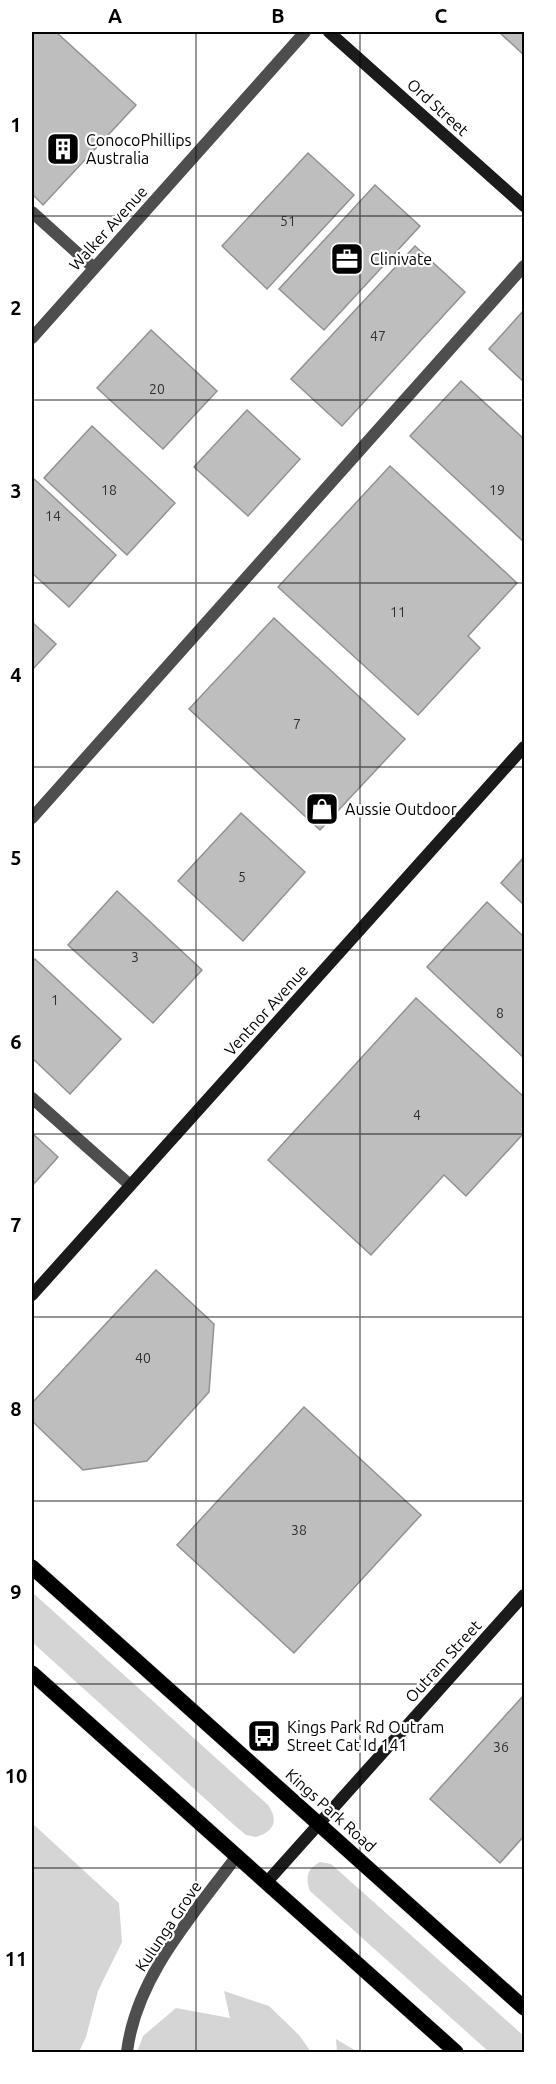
<svg xmlns="http://www.w3.org/2000/svg" width="556" height="2084" font-family="Ubuntu,sans-serif">
<rect width="100%" height="100%" fill="#fff"/>
<g fill="#d5d5d5">
<path d="M32,1592L268,1805C279,1821 274,1831 256,1837L246,1835L233,1824L32,1642Z"/>
<polygon points="32,1823 119,1903 122,1942 98,1991 86,2037 79,2052 32,2052"/>
<path d="M320,1862L331,1864L524,2036V2052H489L310,1891C305,1877 307,1869 320,1862Z"/>
<polygon points="224,1991 269,2006 299,2035 311,2052 137,2052 143,2036 176,2008 230,2018"/>
<polygon points="336,2039 358,2052 337,2052"/>
</g>
<g fill="#bebebe" stroke="#929292" stroke-width="1.5">
<polygon points="32,32 56,32 136,105 43,205 32,194"/>
<polygon points="499,32 524,32 524,55"/>
<polygon points="308,153 354,195 267,289 222,246"/>
<polygon points="375,185 420,226 324,330 279,289"/>
<polygon points="415,246 465,292 342,426 291,379"/>
<polygon points="524,310 524,382 489,349"/>
<polygon points="151,330 217,391 163,449 97,388"/>
<polygon points="461,381 524,439 524,542 410,436"/>
<polygon points="247,410 300,459 248,516 194,467"/>
<polygon points="92,426 175,503 127,555 44,478"/>
<polygon points="390,466 517,583 468,636 480,648 418,715 278,587"/>
<polygon points="32,477 116,555 69,607 32,573"/>
<polygon points="274,618 405,739 320,830 189,709"/>
<polygon points="32,622 56,644 32,670"/>
<polygon points="241,813 305,872 243,941 178,881"/>
<polygon points="524,857 524,905 501,883"/>
<polygon points="117,891 202,970 153,1023 68,945"/>
<polygon points="487,902 524,937 524,1058 427,967"/>
<polygon points="35,959 121,1039 70,1094 32,1058 32,962"/>
<polygon points="416,998 524,1097 524,1133 466,1196 444,1175 371,1255 268,1160"/>
<polygon points="32,1133 58,1157 32,1186"/>
<polygon points="156,1270 214,1324 209,1392 147,1461 83,1470 32,1421 32,1403"/>
<polygon points="304,1407 421,1515 294,1653 177,1545"/>
<polygon points="524,1695 524,1836 500,1863 430,1799"/>
</g>
<g fill="none" stroke-linecap="round" stroke-linejoin="round">
<defs>
<g id="primary">
<polyline points="32,1567 524,2008"/>
<polyline points="32,1673 456,2052"/>
</g>
</defs>
<use href="#primary" stroke="#dbdbdb" stroke-width="16"/>
<g stroke="#4e4e4e" stroke-width="12">
<polyline points="32,212 94,268"/>
<polyline points="32,818 524,266"/>
<polyline points="32,1098 130,1185"/>
<path d="M127,2052C136,1977 193,1915 236,1857"/>
</g>
<polyline stroke="#4e4e4e" stroke-width="12" points="32,338 305,32"/>
<g stroke="#1b1b1b" stroke-width="12">
<polyline points="329,32 524,206"/>
<polyline points="32,1295 524,747"/>
<polyline points="266,1883 524,1595"/>
</g>
<use href="#primary" stroke="#000" stroke-width="15"/>
</g>
<path fill="none" stroke="#000" stroke-width="1.5" stroke-opacity="0.55" d="M196,32V2052M360,32V2052M32,216H524M32,400H524M32,583H524M32,767H524M32,950H524M32,1134H524M32,1317H524M32,1501H524M32,1684H524M32,1868H524"/>
<defs>
<symbol id="building-square" viewBox="-11 -11 22 22"><rect x="-9" y="-9" width="18" height="18" rx="4" fill="#000" stroke="#fff"/><path d="M-4-6H4V6H1V3H-1V6H-4ZM-2.5-4.3h1.7v1.8h-1.7ZM.8-4.3h1.7v1.8H.8ZM-2.5-1h1.7V.8h-1.7ZM.8-1h1.7V.8H.8Z" fill="#fff"/></symbol>
<symbol id="office-square" viewBox="-11 -11 22 22"><rect x="-9" y="-9" width="18" height="18" rx="4" fill="#000" stroke="#fff"/><path d="M-6-3h4V-5.5h4V-3h4V5H-6ZM-1-4.5V-3h2v-1.5ZM-6 0V1H6V0Z" fill="#fff"/></symbol>
<symbol id="shop-square" viewBox="-11 -11 22 22"><rect x="-9" y="-9" width="18" height="18" rx="4" fill="#000" stroke="#fff"/><path d="M-5-2.5h2.3a2.7 3.5 0 0 1 5.4 0H5L5.5 6h-11ZM-1.5-2.5h3a1.5 2.3 0 0 0-3 0Z" fill="#fff"/></symbol>
<symbol id="bus-square" viewBox="-11 -11 22 22"><rect x="-9" y="-9" width="18" height="18" rx="4" fill="#000" stroke="#fff"/><path d="M-5-6H5V4H4V6H2V4H-2V6H-4V4H-5ZM-3.5-4V0h7V-4ZM-3.5 1.2v1.5H-2V1.2ZM2 1.2v1.5H3.5V1.2Z" fill="#fff"/></symbol>
</defs>
<g fill-rule="evenodd">
<use href="#building-square" x="44" y="130" width="38" height="38"/>
<use href="#office-square" x="328" y="240" width="38" height="38"/>
<use href="#shop-square" x="303" y="790" width="38" height="38"/>
<use href="#bus-square" x="245" y="1717" width="38" height="38"/>
</g>
<g text-anchor="middle" dominant-baseline="central" stroke-width="4.5" stroke-linejoin="round" paint-order="stroke">
<g font-size="14" fill="#303030">
<text x="288" y="221">51</text>
<text x="378" y="336">47</text>
<text x="157" y="389">20</text>
<text x="109" y="490">18</text>
<text x="497" y="490">19</text>
<text x="53" y="516">14</text>
<text x="398" y="612">11</text>
<text x="297" y="724">7</text>
<text x="242" y="877">5</text>
<text x="135" y="957">3</text>
<text x="55" y="1000">1</text>
<text x="500" y="1013">8</text>
<text x="417" y="1115">4</text>
<text x="143" y="1358">40</text>
<text x="299" y="1530">38</text>
<text x="501" y="1747">36</text>
</g>
<g font-size="16" fill="#000" stroke="#fff">
<text transform="translate(438 107) rotate(42)">Ord Street</text>
<text transform="translate(108 228) rotate(-48)">Walker Avenue</text>
<text transform="translate(266 1010) rotate(-48)">Ventnor Avenue</text>
<text transform="translate(443 1661) rotate(-48)">Outram Street</text>
<text transform="translate(331 1810) rotate(42)">Kings Park Road</text>
<text transform="translate(168 1926) rotate(-56)">Kulunga Grove</text>
</g>
<g font-size="16" fill="#000" stroke="#fff" text-anchor="start">
<text x="86" y="140">ConocoPhillips<tspan x="86" dy="18">Australia</tspan></text>
<text x="370" y="259">Clinivate</text>
<text x="345" y="809">Aussie Outdoor</text>
<text x="287" y="1727">Kings Park Rd Outram<tspan x="287" dy="18">Street Cat Id 141</tspan></text>
</g>
</g>
<rect width="556" height="2084" fill="none" stroke="#ffffff" stroke-width="66"/>
<rect x="33" y="33" width="490" height="2018" fill="none" stroke="#000" stroke-width="2"/>
<g font-size="20" text-anchor="middle" font-weight="bold" fill="#000">
<text x="115" y="23">A</text>
<text x="278" y="23">B</text>
<text x="441" y="23">C</text>
<text x="16" y="132">1</text>
<text x="16" y="315">2</text>
<text x="16" y="498">3</text>
<text x="16" y="682">4</text>
<text x="16" y="865">5</text>
<text x="16" y="1049">6</text>
<text x="16" y="1232">7</text>
<text x="16" y="1416">8</text>
<text x="16" y="1599">9</text>
<text x="16" y="1783">10</text>
<text x="16" y="1966">11</text>
</g>
</svg>
